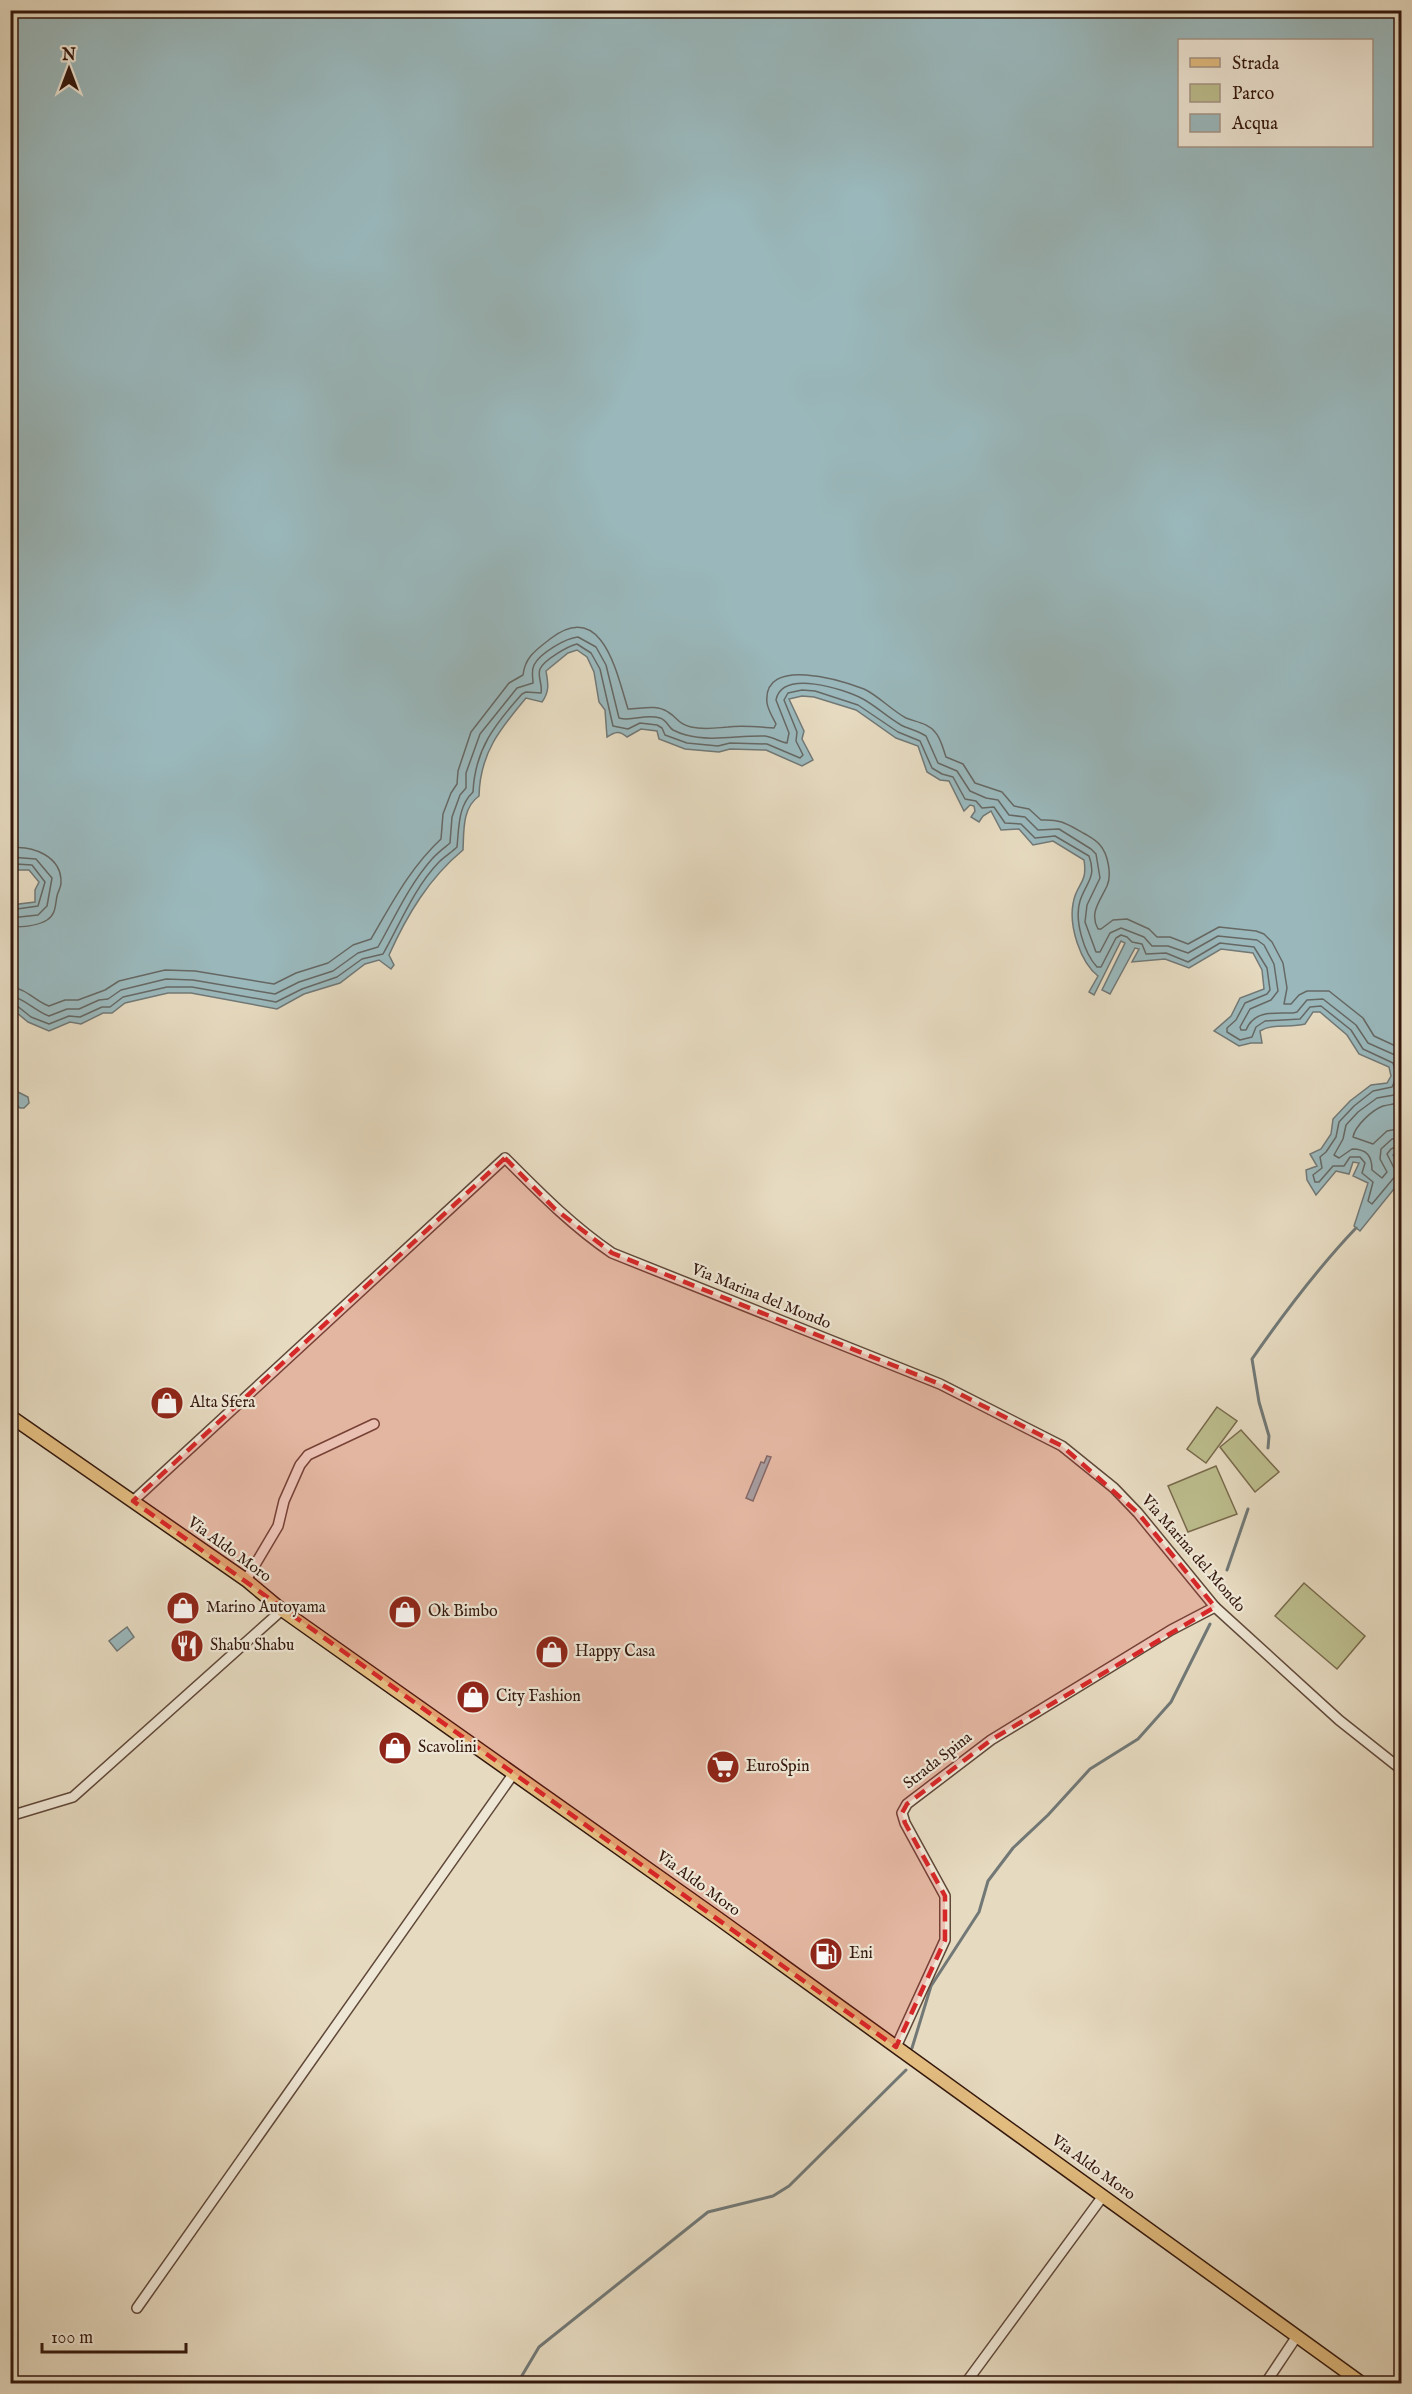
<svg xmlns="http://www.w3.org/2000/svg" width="1412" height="2394" font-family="'IM FELL English',serif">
<rect width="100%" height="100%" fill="#e6dac0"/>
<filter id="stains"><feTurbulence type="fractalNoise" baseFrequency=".00333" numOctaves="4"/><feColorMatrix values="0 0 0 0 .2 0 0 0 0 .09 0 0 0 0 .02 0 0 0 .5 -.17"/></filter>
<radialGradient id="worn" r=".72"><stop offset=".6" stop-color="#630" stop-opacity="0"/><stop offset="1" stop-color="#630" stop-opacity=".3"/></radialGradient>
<g fill="#bcbd8d" stroke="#786a4c" stroke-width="1.5">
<polygon points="1217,1407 1237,1421 1206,1463 1187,1449"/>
<polygon points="1241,1430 1279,1472 1255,1492 1220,1447"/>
<polygon points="1216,1466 1237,1514 1188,1532 1168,1486"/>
<polygon points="1304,1583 1365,1636 1337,1669 1275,1616"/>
</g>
<g fill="#9ab8bc" stroke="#717876" stroke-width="1.5" fill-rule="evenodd">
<path d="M11,10L1401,11L1402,1149L1393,1155L1401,1170L1402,1179L1360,1231L1354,1226L1368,1183L1353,1176L1359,1163L1353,1162L1349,1174L1336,1171L1316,1195L1307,1180L1306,1170L1317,1166L1310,1154L1321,1149L1331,1134L1333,1119L1350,1101L1371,1085L1387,1083L1391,1076L1389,1067L1359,1054L1347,1035L1320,1012H1313L1305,1024C1290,1028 1273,1023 1260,1031L1262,1043H1251L1239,1046L1214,1031L1231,1016L1240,998L1264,989L1262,970L1253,953L1221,949L1189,968L1165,959L1132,962L1139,949L1135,948L1110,994L1102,990L1125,943L1121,941L1094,995L1089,992L1098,976C1080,962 1069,926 1073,904C1076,883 1088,885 1084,860L1053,841L1033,845L1019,829L1001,830L991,811L983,816L979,822L971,817L975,811L974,806L970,805L964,811L949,781L940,780L927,772L918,746L896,738L856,710L814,697L802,696L789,699L804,731L802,739L813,760L802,766L766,750L730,749L719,752L685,749L659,739L657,731L641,729L627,737C619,730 615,732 607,737L605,710L599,702L594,672L587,657L577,650L568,653L546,671C548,683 550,691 542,702L526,698C500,729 480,753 479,796C462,808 464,831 463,850C429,878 407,915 389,955L394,965L391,969L379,960L365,964L340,983L304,994L277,1009L191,993H168L125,1003L112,1013H103L81,1024L70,1022L49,1031L28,1022L11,1008V905L35,902V890L39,882L29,870H15L10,873ZM1180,40H1372V146H1180Z"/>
<polygon points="12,1089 28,1097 29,1103 24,1108 20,1108 11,1100"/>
<polygon points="767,1456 771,1457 753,1501 746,1498 761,1462 764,1463"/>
<polygon points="127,1627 134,1637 117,1651 109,1641"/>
</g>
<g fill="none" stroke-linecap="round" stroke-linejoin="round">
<g stroke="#666864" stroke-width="1.5">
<path d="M10,848C32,845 62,856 61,883C61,888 58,891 57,896C55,906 56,914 47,920C38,926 21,927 10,927"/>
<polyline points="10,857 36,859 52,878 47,906 38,915 10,918"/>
<polyline points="10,866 16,864 32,865 45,882 38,906 10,910"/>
<path d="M10,987C26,988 35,1001 49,1006L65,1000H78L105,990L119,981L165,970L195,971L274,984L296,973L328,963L353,945L371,939C392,903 410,868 441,839L443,814L451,793L457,784L458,771L471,732L509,683L523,675C525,657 536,650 550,639C603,598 617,675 628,709C641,709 656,704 668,712C678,718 678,724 691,727C704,730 715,728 728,727C742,725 759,727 774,728L776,724C773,718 768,710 767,703C762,655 843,681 864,689C879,696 891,710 906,718C916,722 928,723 935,732C941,738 943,749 946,757L963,764L975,783L1002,792L1014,806L1029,809L1041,820C1062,819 1067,824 1085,834C1090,837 1096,840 1100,845C1108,854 1112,875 1107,886C1100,901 1089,913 1098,929H1101L1113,920L1127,919L1149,929L1157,937H1170L1188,944L1219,927L1256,931L1264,934L1272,942L1283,963L1287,988L1284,1004H1291L1299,995L1307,991H1329L1363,1018L1374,1036L1402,1049"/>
<path d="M10,996C23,997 35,1011 49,1016L67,1009H79L99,1000L108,999L121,990L166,979L193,980L275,994L299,982L333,971L358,953L378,947C395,917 409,885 432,859C437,853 444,848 450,843L452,817L460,795L466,788V773L480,734L517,688L533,683C533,677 531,671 534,665C540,653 566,638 578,637L596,647L606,665L619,718C633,722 645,713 660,718C667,720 668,727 673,730C677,732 682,734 686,735C712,742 739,735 765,736C773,737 780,742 787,743L789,733L776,700C782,669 844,689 863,699C876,706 887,717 901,725C909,729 918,731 926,736L938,763L957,771L970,791L986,798L998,800L1009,815L1025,817L1038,830L1059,829L1091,849L1096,854L1100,878L1087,905L1085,922L1096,952H1100L1110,933L1121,928L1144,937L1152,946H1168L1188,953L1218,936L1257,940L1264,945L1274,964L1278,991L1271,1000L1250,1009L1240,1027L1241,1030H1246C1254,1010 1274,1013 1293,1013L1297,1012L1307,1000L1323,999L1356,1025L1368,1043L1395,1055L1402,1063"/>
<path d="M10,1004L16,1005L31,1017L49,1024L69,1016L80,1017L102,1007H110L123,997L167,987H192L276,1002L302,989L337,977L362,959L383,954C400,924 414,888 439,862C445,856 452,852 457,847C459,827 458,806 473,792C475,749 495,724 522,694L526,692L541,693C543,685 537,676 540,669C544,660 568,646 577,644L591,653L600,669L613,726L628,729L640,723L657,725L662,728L665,735L687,743L718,746L730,743L767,744L800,758L803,755L796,741L797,732L784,700L788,693L802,690L815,691L858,705L898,732L920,741L932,768L942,774L953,777L965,799L976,801L982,808L994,807L1005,823L1021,824L1035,838L1055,836L1089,856C1097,878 1086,882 1080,901C1074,920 1084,953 1097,967H1101L1116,938L1121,935L1127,937L1132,942L1142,944L1146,954L1166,953L1188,962L1220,943L1254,947L1267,968L1270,990L1267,994L1245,1003L1236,1020L1227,1028V1032L1240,1040L1252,1037L1256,1027L1265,1021L1300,1019L1310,1007L1321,1006L1351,1030L1363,1049L1393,1063L1397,1076L1392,1087L1373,1091L1354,1106L1339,1122L1336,1137L1326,1152L1320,1157L1322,1168L1313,1175L1315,1182H1319L1333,1166H1344L1350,1157H1360L1365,1163L1362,1173L1373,1182L1368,1201L1372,1204L1397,1174L1387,1154L1391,1149L1402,1144"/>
<path d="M1402,1085L1394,1095L1377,1098L1358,1112L1346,1125L1343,1139L1334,1155L1339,1158L1352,1149C1367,1149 1372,1156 1372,1170L1382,1178L1387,1172L1380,1159L1381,1149L1392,1139L1402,1137"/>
<path d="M1402,1101C1395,1105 1390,1104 1383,1106C1372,1110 1355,1126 1353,1137L1373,1144L1387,1131L1402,1128"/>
</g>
<g stroke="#717876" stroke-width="3">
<path d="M1268,1448L1269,1436L1259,1402L1252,1359C1284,1313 1317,1269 1356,1228"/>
<polyline points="1227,1570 1248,1509"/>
<polyline points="912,2048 931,1986 979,1912 988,1881 1013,1848 1048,1815 1090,1769 1138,1739 1171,1702 1210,1624"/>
<polyline points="517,2384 539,2347 708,2212 773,2196 789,2186 906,2070"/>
</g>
<defs>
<g id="minor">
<path d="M133,1501L505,1158C539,1192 571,1225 612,1253L940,1384L1062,1446L1114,1488L1138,1513L1215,1607L1339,1720L1402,1770"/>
<polyline points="246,1580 278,1526 284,1501 300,1465 308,1455 374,1424"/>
<polyline points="10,1816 73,1797 282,1610"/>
<polyline points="896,2047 945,1940 945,1896 905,1823 902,1813 907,1804 991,1740 1171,1630 1215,1607"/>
<polyline points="137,2308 514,1773"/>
<polyline points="965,2384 1103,2196"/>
<polyline points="1265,2384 1297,2336"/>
</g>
<polyline id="major" points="10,1416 246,1580 282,1610 719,1919 1363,2384"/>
</defs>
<use href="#minor" stroke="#604839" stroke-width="12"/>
<use href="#major" stroke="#33170c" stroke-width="15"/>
<use href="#minor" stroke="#efe7d6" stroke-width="9"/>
<use href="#major" stroke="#e3bd80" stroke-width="12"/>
<defs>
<polyline id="rail" points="10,2376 22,2384"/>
</defs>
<use href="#rail" stroke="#33170c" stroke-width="5"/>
<use href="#rail" stroke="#efe7d6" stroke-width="3" stroke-dasharray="9" stroke-linecap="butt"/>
</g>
<path fill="#d62828" fill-opacity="0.2" stroke="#d62828" stroke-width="4.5" stroke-dasharray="12 8" stroke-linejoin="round" d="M505,1158L555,1209L612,1253L940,1384L1062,1446L1138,1513L1215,1607L991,1740L907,1804L902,1813L905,1823L945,1896V1940L896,2047L133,1501Z"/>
<defs>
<symbol id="shop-disc" viewBox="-11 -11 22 22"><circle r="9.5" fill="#8f2418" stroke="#efe7d6"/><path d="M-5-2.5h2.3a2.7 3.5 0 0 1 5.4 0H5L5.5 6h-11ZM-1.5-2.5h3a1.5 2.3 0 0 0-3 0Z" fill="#fff"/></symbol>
<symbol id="restaurant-disc" viewBox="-11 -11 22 22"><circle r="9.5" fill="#8f2418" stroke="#efe7d6"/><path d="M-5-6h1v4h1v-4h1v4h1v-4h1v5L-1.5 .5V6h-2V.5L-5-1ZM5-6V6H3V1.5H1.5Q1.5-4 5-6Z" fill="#fff"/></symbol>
<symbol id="supermarket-disc" viewBox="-11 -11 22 22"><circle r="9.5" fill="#8f2418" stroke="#efe7d6"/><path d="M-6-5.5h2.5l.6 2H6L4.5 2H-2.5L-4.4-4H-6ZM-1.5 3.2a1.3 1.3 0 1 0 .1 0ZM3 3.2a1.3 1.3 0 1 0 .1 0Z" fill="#fff"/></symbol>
<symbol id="fuel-disc" viewBox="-11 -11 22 22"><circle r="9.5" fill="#8f2418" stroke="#efe7d6"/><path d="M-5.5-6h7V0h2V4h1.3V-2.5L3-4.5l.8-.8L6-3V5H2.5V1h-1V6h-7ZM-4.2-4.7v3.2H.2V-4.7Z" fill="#fff"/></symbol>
</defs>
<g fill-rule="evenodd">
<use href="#shop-disc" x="148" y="1384" width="38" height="38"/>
<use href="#shop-disc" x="164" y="1589" width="38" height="38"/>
<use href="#shop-disc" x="386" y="1593" width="38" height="38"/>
<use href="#restaurant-disc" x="168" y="1627" width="38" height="38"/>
<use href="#shop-disc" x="533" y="1633" width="38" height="38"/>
<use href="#shop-disc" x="454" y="1678" width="38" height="38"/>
<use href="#shop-disc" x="376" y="1729" width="38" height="38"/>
<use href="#supermarket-disc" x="704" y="1748" width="38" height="38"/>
<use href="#fuel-disc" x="807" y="1935" width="38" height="38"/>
</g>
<g text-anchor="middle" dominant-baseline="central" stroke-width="4.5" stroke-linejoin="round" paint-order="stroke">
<g font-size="16" fill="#33170c" stroke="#efe7d6">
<text transform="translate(761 1297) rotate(22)">Via Marina del Mondo</text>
<text transform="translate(229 1550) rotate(36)">Via Aldo Moro</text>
<text transform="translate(1193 1554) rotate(49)">Via Marina del Mondo</text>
<text transform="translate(938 1761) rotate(-38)">Strada Spina</text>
<text transform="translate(698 1884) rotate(36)">Via Aldo Moro</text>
<text transform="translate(1093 2168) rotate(36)">Via Aldo Moro</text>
</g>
<g font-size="16" fill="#33170c" stroke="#efe7d6" text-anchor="start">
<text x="190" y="1403">Alta Sfera</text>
<text x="206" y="1608">Marino Autoyama</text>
<text x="428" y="1612">Ok Bimbo</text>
<text x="210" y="1646">Shabu Shabu</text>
<text x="575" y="1652">Happy Casa</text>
<text x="496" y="1697">City Fashion</text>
<text x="418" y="1748">Scavolini</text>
<text x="746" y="1767">EuroSpin</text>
<text x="849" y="1954">Eni</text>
</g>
</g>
<rect width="1412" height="2394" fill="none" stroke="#e6dac0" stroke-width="36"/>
<rect x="12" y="12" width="1388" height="2370" fill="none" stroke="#33170c" stroke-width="3"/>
<rect x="18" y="18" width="1376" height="2358" fill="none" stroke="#33170c" stroke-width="1.5"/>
<rect x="1178" y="39" width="195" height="108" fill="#efe7d6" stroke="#a49485" stroke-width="1.5"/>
<rect x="1190" y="58" width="30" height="9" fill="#e3bd80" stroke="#a49485" stroke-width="1.5"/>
<text x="1232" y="69" font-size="18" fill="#33170c">Strada</text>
<rect x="1190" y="84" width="30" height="18" fill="#bcbd8d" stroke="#a49485" stroke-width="1.5"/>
<text x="1232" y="99" font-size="18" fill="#33170c">Parco</text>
<rect x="1190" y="114" width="30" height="18" fill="#9ab8bc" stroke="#a49485" stroke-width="1.5"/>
<text x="1232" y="129" font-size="18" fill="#33170c">Acqua</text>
<g transform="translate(69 69)" stroke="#efe7d6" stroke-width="4.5" paint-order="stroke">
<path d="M0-4.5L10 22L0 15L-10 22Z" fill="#33170c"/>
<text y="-9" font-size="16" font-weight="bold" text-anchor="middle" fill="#33170c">N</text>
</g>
<path d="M42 2343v9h144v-9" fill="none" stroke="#33170c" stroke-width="3"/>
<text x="51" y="2343" font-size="18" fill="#33170c" stroke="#efe7d6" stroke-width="4.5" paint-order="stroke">100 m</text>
<rect width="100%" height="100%" filter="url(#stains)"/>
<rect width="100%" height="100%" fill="url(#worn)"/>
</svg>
